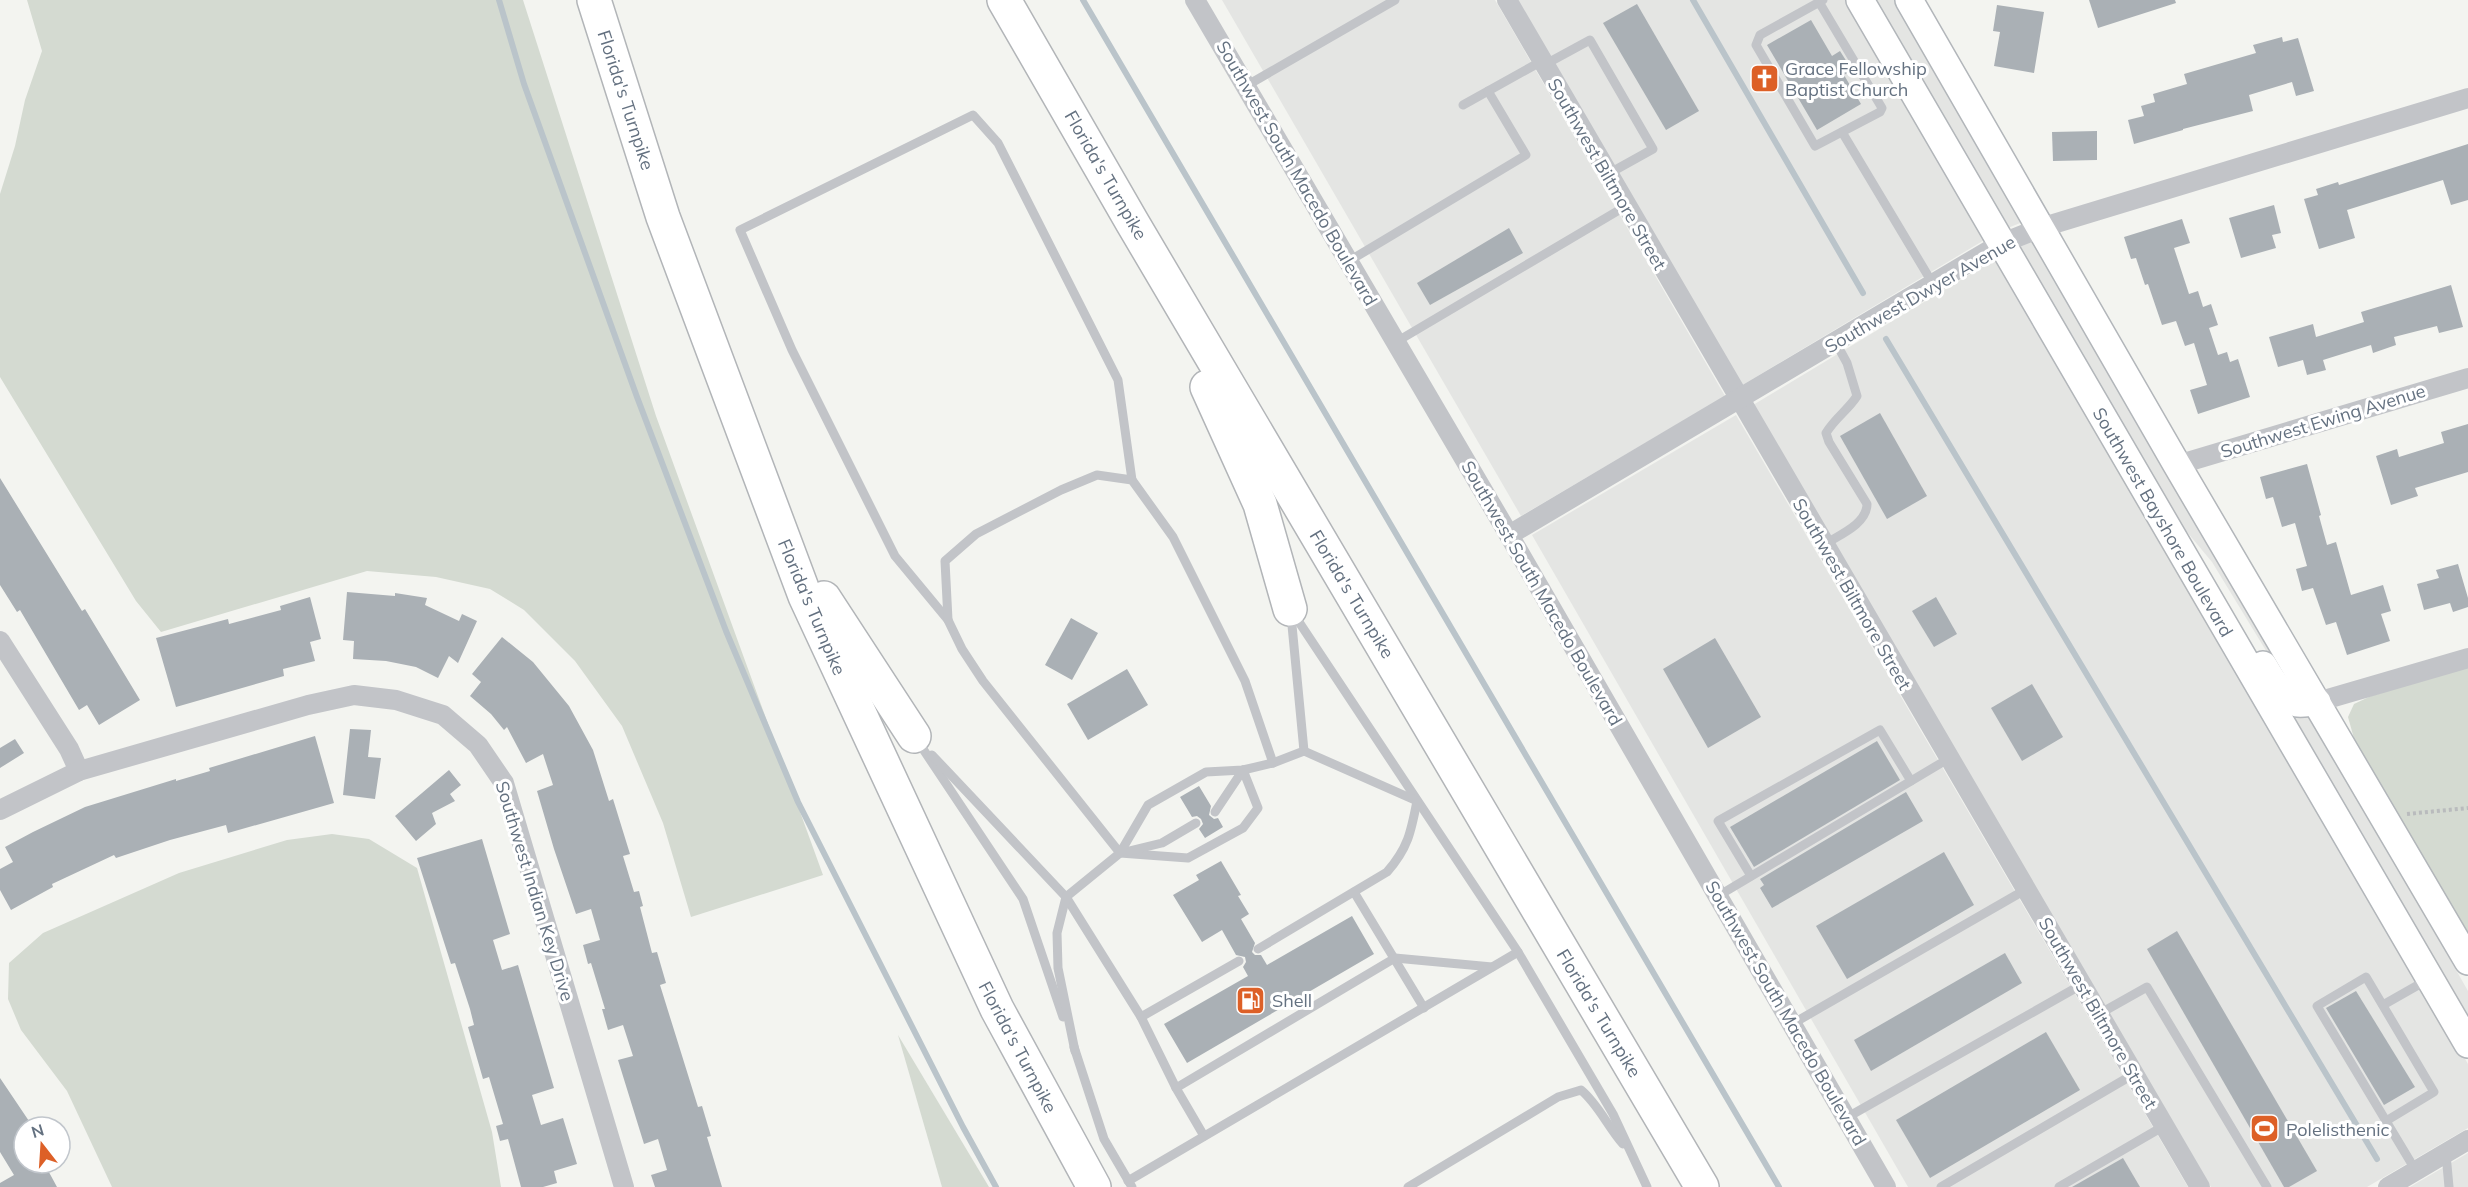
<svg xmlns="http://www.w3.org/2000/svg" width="2468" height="1187" font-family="Mulish,sans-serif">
<rect width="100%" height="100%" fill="#f3f4f0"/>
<g fill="#e4e5e3">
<polygon points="1222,0 1495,0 1725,396 1521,516"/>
<polygon points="1518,0 1849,0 1986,239 1741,386"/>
<polygon points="1872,0 1898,0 2025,221 2003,230"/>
<polygon points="2036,240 2299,692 2279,672 2212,562 2187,532 2177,525 2015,249"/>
<polygon points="1997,258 2158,533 2157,537 2163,540 2468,1064 2468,1128 2367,1187 2211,1187 1753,405"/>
<polygon points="1736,415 2188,1187 1908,1187 1532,535"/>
<polygon points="2280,703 2310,713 2468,991 2468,1024"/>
<polygon points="2468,1153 2468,1187 2410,1187"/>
</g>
<g fill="#d4dad1">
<polygon points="27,0 523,0 656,416 823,875 691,917 663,823 622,726 575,661 524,610 490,589 436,577 367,571 161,632 136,601 0,377 0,194 15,146 25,100 42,51"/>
<polygon points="2468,667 2468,936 2355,742 2348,717 2354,704 2371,696"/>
<polygon points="332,834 369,839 417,868 492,1132 501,1187 112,1187 67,1091 21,1030 8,999 9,963 43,933 179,873 287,840"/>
<polygon points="898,1035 989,1187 942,1187"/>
</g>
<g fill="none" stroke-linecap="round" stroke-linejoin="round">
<g stroke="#bac4ca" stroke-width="6">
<polyline points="499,0 524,84 637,397 726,631 798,802 963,1127 996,1187"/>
<polyline points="1083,0 1779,1187"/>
<polyline points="1693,0 1863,293"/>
<polyline points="1886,339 2377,1159"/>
</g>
</g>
<g fill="#aab0b5">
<polygon points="2089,0 2175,0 2176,3 2098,28"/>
<polygon points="1637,4 1699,111 1666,130 1603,23"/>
<polygon points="1997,5 2044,12 2034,73 1994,66 2000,32 1993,31"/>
<polygon points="1811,20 1832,56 1840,51 1852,70 1844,75 1861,104 1817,130 1767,45"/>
<polygon points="2282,37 2283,42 2298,38 2314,91 2296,96 2292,82 2249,95 2253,111 2183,129 2183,130 2134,144 2128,120 2144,116 2141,106 2155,102 2153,94 2187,84 2184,74 2256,53 2253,45"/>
<polygon points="2097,131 2097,160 2053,161 2052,132"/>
<polygon points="2468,144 2468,200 2451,205 2443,180 2347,210 2355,238 2319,249 2304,199 2318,195 2316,189 2338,182 2339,185"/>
<polygon points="2274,205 2281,233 2272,235 2276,248 2241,258 2229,218"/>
<polygon points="2182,219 2190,243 2174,248 2189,294 2198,291 2203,307 2211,304 2218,325 2209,328 2218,355 2227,352 2230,362 2238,359 2250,397 2198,414 2190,390 2207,385 2194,343 2185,346 2176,321 2162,325 2148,284 2145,285 2136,258 2131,259 2124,237"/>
<polygon points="1509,228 1523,253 1430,305 1417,283"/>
<polygon points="2451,285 2463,327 2439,333 2437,326 2394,337 2396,345 2373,353 2371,345 2323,360 2326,370 2307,375 2303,360 2278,367 2269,337 2313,324 2316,337 2364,322 2361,312"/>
<polygon points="1880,413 1927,496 1887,519 1840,436"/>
<polygon points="2468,424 2468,472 2415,488 2418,496 2391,505 2376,456 2397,449 2399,457 2444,443 2441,432"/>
<polygon points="2307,464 2321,515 2319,516 2327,545 2336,542 2351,595 2383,585 2391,611 2381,614 2390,641 2347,655 2336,622 2326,625 2313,588 2302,591 2296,569 2307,566 2295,523 2282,527 2273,497 2266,499 2260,477"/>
<polygon points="0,478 82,611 85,609 140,700 99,725 87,705 79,710 20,610 17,612 0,585"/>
<polygon points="2458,564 2468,598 2468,607 2453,612 2450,603 2424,610 2417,584 2439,578 2436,570"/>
<polygon points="347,592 395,596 395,593 427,598 425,605 459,621 462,614 477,621 458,663 449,656 438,678 416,667 386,661 353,659 354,641 343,640"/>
<polygon points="310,597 321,639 310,642 315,661 283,669 284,676 176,707 156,638 228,619 229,624 281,610 280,606"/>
<polygon points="1936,597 1957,634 1934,647 1912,611"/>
<polygon points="1071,618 1098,633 1072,680 1045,665"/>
<polygon points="502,637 533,662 569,706 593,750 609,801 613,799 630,854 623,856 634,892 639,891 643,906 640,907 652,953 657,952 666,983 660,985 698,1107 702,1106 711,1136 707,1137 722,1187 655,1187 651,1175 667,1170 658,1139 644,1144 618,1060 633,1056 623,1025 608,1030 602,1009 605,1009 591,963 588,964 583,945 600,940 591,909 576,914 554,849 537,791 553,785 543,754 526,763 507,727 504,730 491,714 470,696 481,682 472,674"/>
<polygon points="1715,638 1761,717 1708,748 1663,669"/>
<polygon points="1127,669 1148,705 1088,740 1067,704"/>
<polygon points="2032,684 2063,737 2022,761 1991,708"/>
<polygon points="350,729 371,730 368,757 381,758 375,799 343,795"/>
<polygon points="315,736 334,803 228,833 226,825 170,840 116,858 114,855 52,884 53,887 11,910 0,890 0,869 13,862 5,847 33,832 85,807 176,779 176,781 210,771 209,768"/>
<polygon points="15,739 24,753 0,768 0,748"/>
<polygon points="1877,741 1900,780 1754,867 1730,827"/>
<polygon points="449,770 461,785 450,794 455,801 432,813 436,824 416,841 395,816"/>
<polygon points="1199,786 1211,806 1209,815 1214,819 1218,818 1223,827 1205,838 1199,829 1203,824 1201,819 1197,816 1192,817 1180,797"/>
<polygon points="1906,792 1923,821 1772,908 1760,888 1764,885 1760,879"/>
<polygon points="482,839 510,934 493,940 502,970 518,965 554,1088 532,1095 541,1125 563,1118 577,1164 554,1171 557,1183 543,1187 521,1187 508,1139 500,1141 496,1126 503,1124 489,1077 483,1079 468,1027 474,1025 470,1009 455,963 451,964 417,858"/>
<polygon points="1944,852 1974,905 1847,979 1816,926"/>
<polygon points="1221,861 1241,895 1238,896 1249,914 1241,919 1255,943 1252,952 1255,955 1261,955 1267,965 1352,916 1374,954 1187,1063 1164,1024 1248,976 1243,967 1246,962 1245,957 1236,955 1222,930 1202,942 1173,895 1199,880 1196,875"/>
<polygon points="2177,931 2317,1171 2289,1187 2284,1187 2147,949"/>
<polygon points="2005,953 2022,983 1871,1071 1854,1040"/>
<polygon points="2356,991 2415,1087 2384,1105 2326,1008"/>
<polygon points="2046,1032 2080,1090 1930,1178 1896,1120"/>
<polygon points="0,1078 33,1127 24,1127 24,1163 44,1163 57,1187 0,1187 0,1183 14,1175 0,1152"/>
<polygon points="2123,1158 2140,1187 2072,1187"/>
</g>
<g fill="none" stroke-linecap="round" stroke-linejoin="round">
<defs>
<g id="secondary">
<polyline points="1860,0 2468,1044"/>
<polyline points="1909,0 2177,465 2468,961"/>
<path d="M2263,665C2270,677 2282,699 2297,703C2302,704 2311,702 2317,702"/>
</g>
<g id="highway">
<polyline points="594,0 663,217 805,596 997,1009 1094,1187"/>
<polyline points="1004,0 1132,222 1702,1187"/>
<polyline points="1207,387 1260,504 1290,609"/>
<polyline points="824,598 914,736"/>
</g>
</defs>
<use href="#secondary" stroke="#b2b6ba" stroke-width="30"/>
<use href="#highway" stroke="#b2b5b8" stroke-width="36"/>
<polyline stroke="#b9bbbd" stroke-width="4" stroke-dasharray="3 3" stroke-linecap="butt" points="2407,814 2468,808"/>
<g stroke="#c2c4c8" stroke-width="9">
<polyline points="1819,2 1882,108 1880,112 1815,146 1756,45 1760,35 1823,0"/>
<polyline points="1544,65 1590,40 1653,149 1608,174"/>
<polyline points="1246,86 1395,0"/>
<polyline points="1463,105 1542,61"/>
<polyline points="1842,132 1933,284"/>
<polyline points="1349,261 1526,155 1488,91"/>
<polyline points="1396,342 1626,206"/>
<polyline points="1132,480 1118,380 998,143 973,115 740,230 792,350 895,556 948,620 962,649 983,681 1120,853 1188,858 1243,828 1258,808 1243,770"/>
<path d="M1825,544C1839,535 1867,524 1867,504L1829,442L1826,433C1835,418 1848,410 1857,396L1847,363L1836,343"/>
<polyline points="1293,613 1518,952 1613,1114 1647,1187"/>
<polyline points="1291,615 1304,751"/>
<polyline points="948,620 945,561 976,534 1061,490 1097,475 1132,480 1173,537 1245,681 1273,763"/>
<polyline points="917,740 1023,899 1063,1017"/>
<polyline points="932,755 1066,897 1141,1017 1176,1088 1204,1136"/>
<polyline points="1215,812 1243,770"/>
<polyline points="1129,851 1162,843 1196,823"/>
<polyline points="1751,876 1718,821 1880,730 1911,781"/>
<polyline points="1354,892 1424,1008"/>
<polyline points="1718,896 1948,759"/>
<polyline points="2383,1005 2427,980"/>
<polyline points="2099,1014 2147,987 2267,1187"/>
<polyline points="1141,1017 1239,961"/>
<polyline points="1792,1024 2025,890"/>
<polyline points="1074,1047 1104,1139 1132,1187"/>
<path d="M1075,1051L1058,968L1057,933L1066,897L1120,853L1148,805L1206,772L1243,770L1273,763L1304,751L1417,801C1411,832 1408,848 1387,872L1258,949"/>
<polyline points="1176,1088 1395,958 1492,967"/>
<polyline points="1846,1118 2081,985"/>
<polyline points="2386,1121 2434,1092 2366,977 2317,1006 2416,1171"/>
<polyline points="2446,1154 2449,1187"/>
<polyline points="1128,1181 1518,952"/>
<path d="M1408,1187L1558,1097L1581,1090C1598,1104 1608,1127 1623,1144"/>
<polyline points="1941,1187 2134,1074"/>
<polyline points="2059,1187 2164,1126"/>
</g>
<g stroke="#c2c4c8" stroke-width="20">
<polyline points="1195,0 1509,535 1886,1187"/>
<polyline points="1507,0 2200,1187"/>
<polyline points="2177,465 2468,378"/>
<polyline points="1509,535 2000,244 2040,228 2468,98"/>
<polyline points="0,641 69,749 79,771"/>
<polyline points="2317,702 2468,658"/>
<polyline points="0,810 79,771 308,705 354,695 396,700 443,715 478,745 504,783 624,1187"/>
<polyline points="2388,1187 2468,1140"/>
</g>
<use href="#secondary" stroke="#fff" stroke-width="27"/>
<use href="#highway" stroke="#fff" stroke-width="33"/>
</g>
<defs>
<symbol id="church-square" viewBox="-11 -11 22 22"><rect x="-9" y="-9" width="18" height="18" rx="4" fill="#dd6027" stroke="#fff"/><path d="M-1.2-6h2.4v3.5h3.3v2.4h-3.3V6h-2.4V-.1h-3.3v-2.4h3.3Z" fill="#fff"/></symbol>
<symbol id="fuel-square" viewBox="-11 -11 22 22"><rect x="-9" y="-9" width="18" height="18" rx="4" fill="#dd6027" stroke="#fff"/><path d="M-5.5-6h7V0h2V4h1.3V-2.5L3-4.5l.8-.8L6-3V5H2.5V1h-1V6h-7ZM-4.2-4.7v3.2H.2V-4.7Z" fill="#fff"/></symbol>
<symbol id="stadium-square" viewBox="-11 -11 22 22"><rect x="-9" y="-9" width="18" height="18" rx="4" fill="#dd6027" stroke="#fff"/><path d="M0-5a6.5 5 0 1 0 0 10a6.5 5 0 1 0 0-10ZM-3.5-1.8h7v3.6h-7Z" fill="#fff"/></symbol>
</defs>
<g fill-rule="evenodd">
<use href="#church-square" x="1748" y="62" width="33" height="33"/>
<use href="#fuel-square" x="1234" y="984" width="33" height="33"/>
<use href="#stadium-square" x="2248" y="1112" width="33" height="33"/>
</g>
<g text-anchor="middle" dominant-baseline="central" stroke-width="6" stroke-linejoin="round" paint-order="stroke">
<g font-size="18" fill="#647180" stroke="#fff" text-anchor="start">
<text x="1785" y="68">Grace Fellowship<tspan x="1785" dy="21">Baptist Church</tspan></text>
<text x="1272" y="1000">Shell</text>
<text x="2286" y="1129">Polelisthenic</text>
</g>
<g font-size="18" fill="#647180" stroke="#fff">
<text transform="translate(626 100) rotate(72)">Florida's Turnpike</text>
<text transform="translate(1297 173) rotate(60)">Southwest South Macedo Boulevard</text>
<text transform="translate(1607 174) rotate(60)">Southwest Biltmore Street</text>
<text transform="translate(1106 175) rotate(60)">Florida's Turnpike</text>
<text transform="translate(1920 294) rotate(-30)">Southwest Dwyer Avenue</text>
<text transform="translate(2323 421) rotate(-17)">Southwest Ewing Avenue</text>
<text transform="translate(2163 522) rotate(60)">Southwest Bayshore Boulevard</text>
<text transform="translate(1542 593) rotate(60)">Southwest South Macedo Boulevard</text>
<text transform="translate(1352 594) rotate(59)">Florida's Turnpike</text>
<text transform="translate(1852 594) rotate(60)">Southwest Biltmore Street</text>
<text transform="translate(812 607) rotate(67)">Florida's Turnpike</text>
<text transform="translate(535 891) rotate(73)">Southwest Indian Key Drive</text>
<text transform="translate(1599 1013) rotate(59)">Florida's Turnpike</text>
<text transform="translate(1786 1013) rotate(60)">Southwest South Macedo Boulevard</text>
<text transform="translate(2098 1013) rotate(60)">Southwest Biltmore Street</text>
<text transform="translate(1018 1047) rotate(62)">Florida's Turnpike</text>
</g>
</g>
<g transform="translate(42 1145) rotate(343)"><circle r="28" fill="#ffffff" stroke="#c1c6cc" stroke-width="1.5"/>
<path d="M0-4.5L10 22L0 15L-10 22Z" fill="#dd6027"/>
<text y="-9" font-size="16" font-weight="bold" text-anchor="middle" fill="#647180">N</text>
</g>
</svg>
